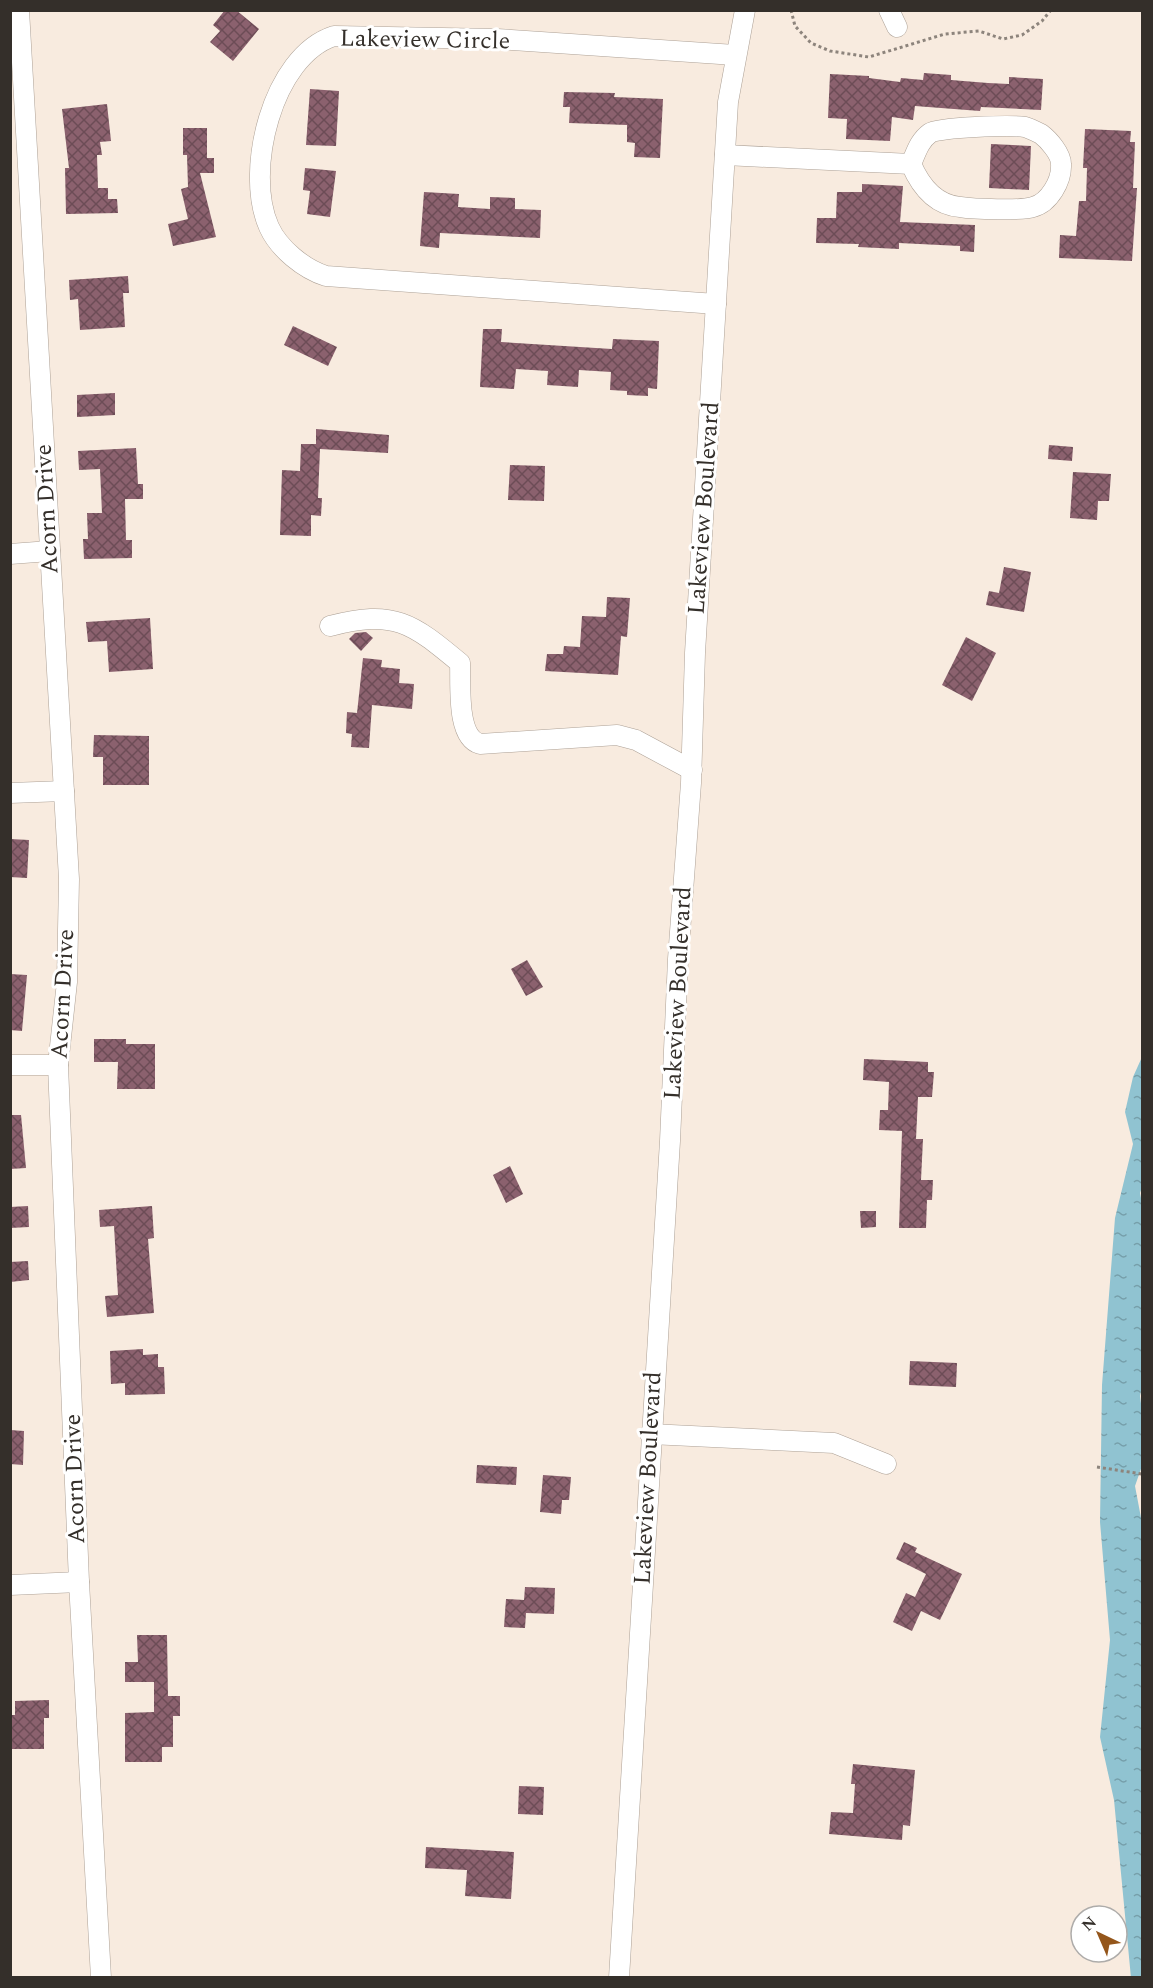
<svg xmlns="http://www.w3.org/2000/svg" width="1153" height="1988" font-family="Spectral,serif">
<defs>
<pattern id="water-ripples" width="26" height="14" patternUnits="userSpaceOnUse" patternTransform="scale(1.5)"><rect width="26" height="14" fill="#90c3d1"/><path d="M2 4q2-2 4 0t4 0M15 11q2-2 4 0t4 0" fill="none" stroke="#769faa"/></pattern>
<pattern id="building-cross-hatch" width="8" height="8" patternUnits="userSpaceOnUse" patternTransform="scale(1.5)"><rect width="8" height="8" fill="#8b616e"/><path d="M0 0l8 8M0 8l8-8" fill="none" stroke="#6c4c56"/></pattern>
</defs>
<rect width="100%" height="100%" fill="#f8ebdf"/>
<polygon fill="url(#water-ripples)" points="1142,1057 1142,1187 1140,1193 1142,1203 1142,1387 1140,1396 1142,1411 1142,1466 1135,1486 1142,1523 1142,1977 1131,1978 1114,1800 1100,1737 1110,1640 1100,1522 1102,1385 1115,1218 1133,1144 1125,1112 1133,1077"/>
<g fill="url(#building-cross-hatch)">
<polygon points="225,10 236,10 259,29 233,61 210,42 220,31 213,25"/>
<polygon points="924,73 951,75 951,80 988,83 1009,84 1009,77 1043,79 1041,110 981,107 980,111 915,106 913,120 892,117 890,141 846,139 847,119 828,118 830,74 869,76 869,78 900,82 901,78 923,80"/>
<polygon points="310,89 339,91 336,146 306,145"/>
<polygon points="564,92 615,93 614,97 663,99 660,158 634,157 635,143 627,142 627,125 569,123 570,107 563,107"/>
<polygon points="107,104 111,141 100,142 102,155 97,155 98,188 108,188 108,199 117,199 118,213 66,214 65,168 69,168 62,109"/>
<polygon points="183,128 207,128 207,158 214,158 214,173 200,173 216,237 173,246 168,224 188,219 181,189 188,187 187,155 183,155"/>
<polygon points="1085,129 1131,131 1130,142 1135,142 1133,188 1137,188 1132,261 1059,258 1060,235 1076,236 1079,201 1086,201 1087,168 1083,168"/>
<polygon points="991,144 1031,146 1029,190 989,188"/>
<polygon points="305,168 336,171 330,217 307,214 310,191 303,190"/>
<polygon points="862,184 903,186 900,222 975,225 974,252 960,251 960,246 899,243 899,249 858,247 859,244 816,243 817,218 836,218 837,192 862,192"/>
<polygon points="424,192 459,194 458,207 490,209 490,197 515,198 515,209 541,210 540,238 440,233 439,248 420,246"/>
<polygon points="128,276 129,293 123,293 125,327 80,330 78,299 70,300 69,280"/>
<polygon points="293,326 337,347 328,366 284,345"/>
<polygon points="483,329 502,329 501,342 612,349 613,339 659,341 657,389 648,388 648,396 627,395 627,391 610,390 611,372 579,370 578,387 547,385 548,371 516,369 514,389 480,387"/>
<polygon points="115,393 115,415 77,417 77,395"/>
<polygon points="316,429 389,435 388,453 320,449 318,498 322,498 321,516 311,515 311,536 280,535 282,470 300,471 301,444 316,444"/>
<polygon points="1049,445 1073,447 1072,461 1048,459"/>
<polygon points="136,448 138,484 143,484 143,499 125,499 126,540 132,540 132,558 84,559 83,539 88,539 87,513 102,513 100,469 79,470 78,451"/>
<polygon points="510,465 545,466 544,501 508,500"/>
<polygon points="1073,472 1111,474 1109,501 1098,501 1097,520 1070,518"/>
<polygon points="1004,567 1031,572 1024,612 986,605 989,591 999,593"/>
<polygon points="607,597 630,598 627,637 621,636 618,675 545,671 547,654 563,654 564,646 580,647 582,616 606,617"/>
<polygon points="150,618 153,669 109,672 107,641 88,642 86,622"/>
<polygon points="366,632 373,638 361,651 349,639 355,633"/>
<polygon points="966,637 996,653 972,701 942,685"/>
<polygon points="363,658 382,660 381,667 400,669 399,683 414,684 412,709 372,705 369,748 351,747 352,734 346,733 347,712 357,713"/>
<polygon points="94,735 149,736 149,785 103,785 103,757 93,757"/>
<polygon points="10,839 29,840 27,878 10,877"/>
<polygon points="527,960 543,987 526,996 511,969"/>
<polygon points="10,974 27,975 22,1031 10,1030"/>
<polygon points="94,1039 126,1039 126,1044 155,1044 155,1089 117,1089 118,1062 94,1062"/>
<polygon points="864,1059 928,1062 928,1072 934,1072 932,1097 918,1097 916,1139 923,1139 921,1180 933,1180 932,1200 927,1200 926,1228 899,1228 902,1131 879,1130 880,1110 888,1110 889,1082 863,1080"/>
<polygon points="10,1115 21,1115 26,1168 10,1169"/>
<polygon points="510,1166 523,1194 506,1203 493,1175"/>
<polygon points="28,1206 29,1227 10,1228 10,1207"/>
<polygon points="152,1206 154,1238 148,1239 154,1313 107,1317 105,1296 118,1295 114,1226 100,1227 99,1210"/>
<polygon points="860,1211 876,1211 876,1227 861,1228"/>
<polygon points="28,1261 29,1280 10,1282 10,1262"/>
<polygon points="143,1349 143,1355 158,1354 158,1367 164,1367 165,1394 125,1395 125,1383 111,1384 110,1351"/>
<polygon points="910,1361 957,1363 956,1387 909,1385"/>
<polygon points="10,1430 24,1431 23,1465 10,1464"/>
<polygon points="477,1465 517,1467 516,1485 476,1483"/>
<polygon points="543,1475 571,1477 569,1500 562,1500 561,1514 540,1512"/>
<polygon points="904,1542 917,1548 915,1552 962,1574 940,1620 921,1611 912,1631 893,1622 906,1593 915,1597 926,1574 896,1559"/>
<polygon points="525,1587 555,1588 554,1614 526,1613 525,1628 504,1627 506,1599 524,1600"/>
<polygon points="137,1635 167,1635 168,1696 180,1696 180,1716 173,1716 173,1747 162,1747 162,1762 125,1762 125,1713 154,1712 154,1682 125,1682 125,1662 138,1662"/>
<polygon points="49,1700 49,1718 44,1718 44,1749 10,1749 10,1715 15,1715 15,1701"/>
<polygon points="853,1764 915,1770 910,1826 903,1825 902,1840 829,1834 831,1812 853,1813 855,1784 851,1784"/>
<polygon points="519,1786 544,1787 543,1815 518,1814"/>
<polygon points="426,1847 514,1852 511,1899 465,1896 467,1870 425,1868"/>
</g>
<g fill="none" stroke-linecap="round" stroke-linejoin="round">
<defs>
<g id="minor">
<polyline points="19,10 69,879 67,982 58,1065 79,1582 101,1978"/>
<polyline points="889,10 897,27"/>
<path d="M725,155L911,164C920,185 935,205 960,207C973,209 1021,211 1033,207C1049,203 1062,181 1061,164C1061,154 1049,140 1041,134C1037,132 1029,128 1025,127C1011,125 939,127 930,133C919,141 916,153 911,164"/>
<path d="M716,304L326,276C304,269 279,249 269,227C244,172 272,56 334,36L497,39L735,55"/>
<polyline points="10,554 50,551"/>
<path d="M330,626C394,609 412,623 460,663C461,685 456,737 480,744L617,735L636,740L692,770"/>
<polyline points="10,793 64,791"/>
<polyline points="10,1065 58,1065"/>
<polyline points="650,1434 834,1443 886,1464"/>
<polyline points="10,1585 79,1582"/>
<polyline points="619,1978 670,1141 678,959 691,783 695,653 728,102 745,10"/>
</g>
</defs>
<use href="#minor" stroke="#ada196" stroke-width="21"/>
<g stroke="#8d847c" stroke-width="3" stroke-dasharray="3 3" stroke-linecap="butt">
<polyline points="791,10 795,26 811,43 830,51 869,57 945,34 979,31 1003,39 1022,35 1042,21 1051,10"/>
<polyline points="1097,1467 1142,1474"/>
</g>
<use href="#minor" stroke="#fff" stroke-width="20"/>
</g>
<g text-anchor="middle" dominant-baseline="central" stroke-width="6" stroke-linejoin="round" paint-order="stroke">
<g font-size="24" fill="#342f2a" stroke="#fff">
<text transform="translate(425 40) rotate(1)">Lakeview Circle</text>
<text transform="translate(704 508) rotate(-86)">Lakeview Boulevard</text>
<text transform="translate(47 509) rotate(-93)">Acorn Drive</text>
<text transform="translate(678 993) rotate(-87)">Lakeview Boulevard</text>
<text transform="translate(63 994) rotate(-87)">Acorn Drive</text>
<text transform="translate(648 1478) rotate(-87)">Lakeview Boulevard</text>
<text transform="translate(75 1479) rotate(-92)">Acorn Drive</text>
</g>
</g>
<rect width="1153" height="1988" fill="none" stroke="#342f2a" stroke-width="24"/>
<g transform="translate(1099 1934) rotate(316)"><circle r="28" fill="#ffffff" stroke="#aeacaa" stroke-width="1.5"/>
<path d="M0-4.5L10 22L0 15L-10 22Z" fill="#94561b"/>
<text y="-9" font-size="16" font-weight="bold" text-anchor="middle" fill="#342f2a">N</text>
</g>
</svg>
